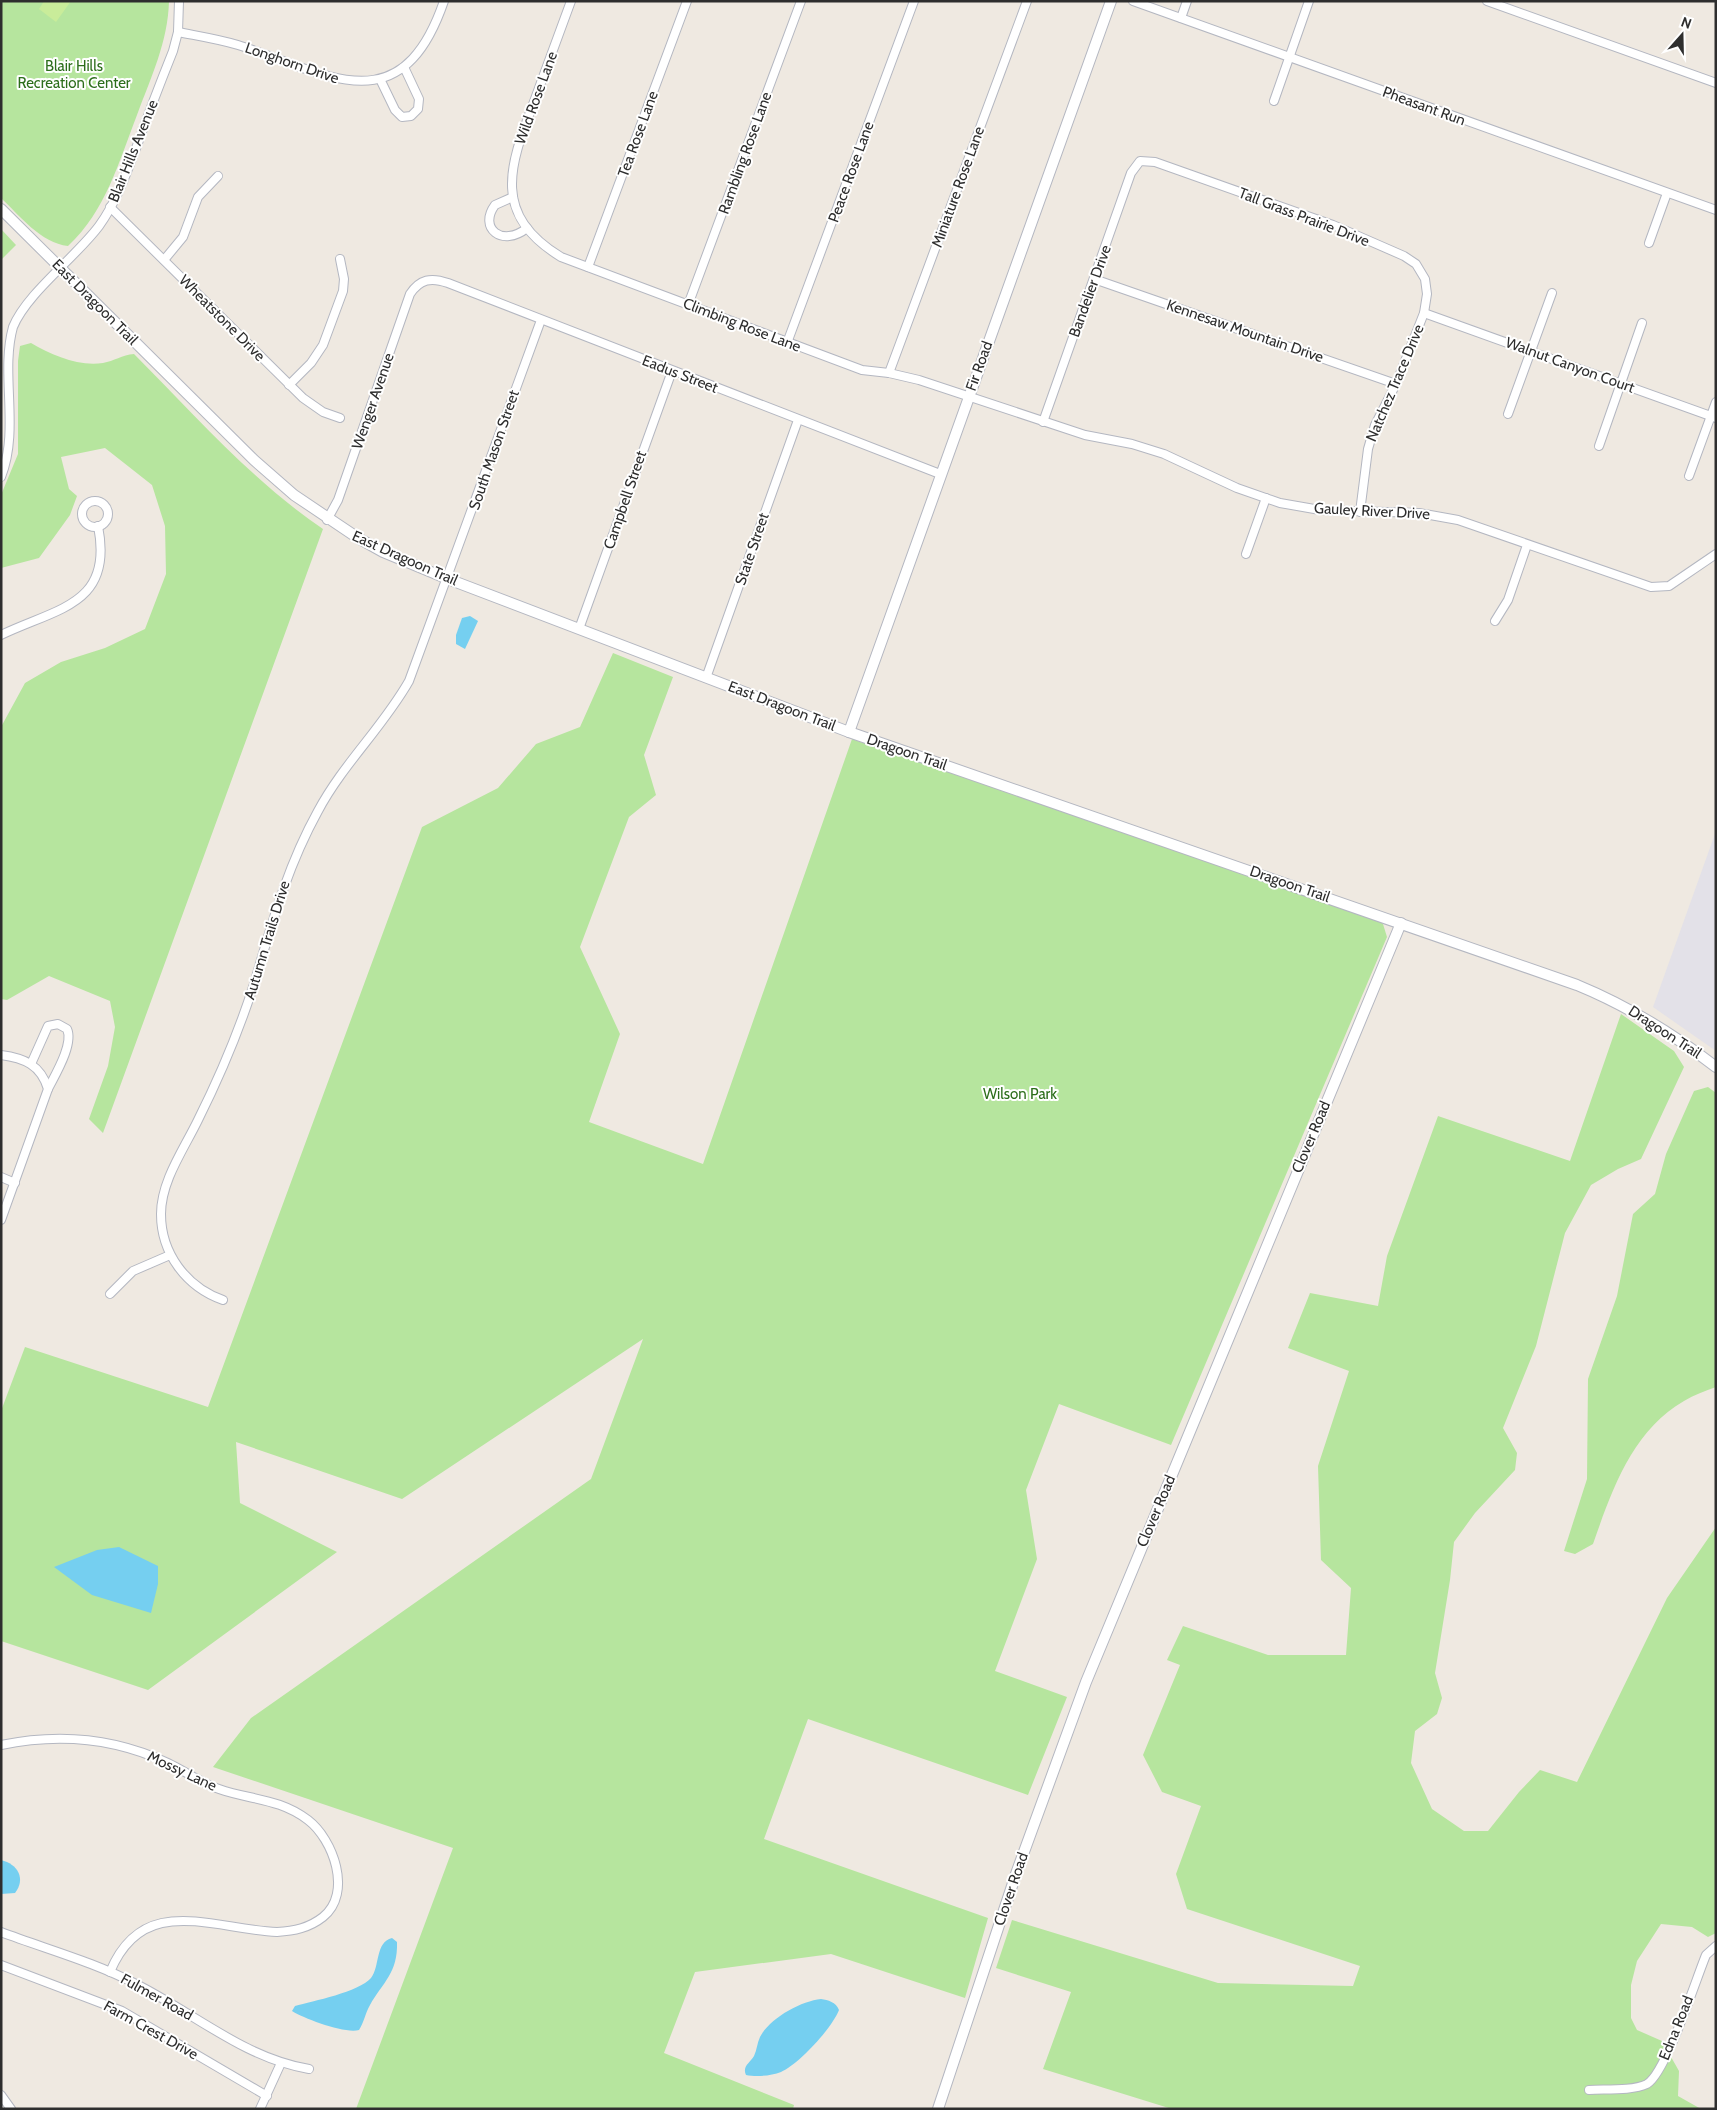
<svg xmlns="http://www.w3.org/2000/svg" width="1717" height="2110" font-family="Cabin,sans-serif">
<rect width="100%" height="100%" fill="#efe9e1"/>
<polygon fill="#e3e1e8" points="1716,831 1716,1051 1653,1007"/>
<g fill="#b6e59e">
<path d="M1,1H169C168,42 151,77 137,115C119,161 106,211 68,246C41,243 20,216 1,198Z"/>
<polygon points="1,229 16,245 1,260"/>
<path d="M31,343C52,355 79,367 103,363C114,361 122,355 134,354C194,414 252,481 323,529L103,1133L89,1119L108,1066L115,1027L110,1001L49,976L7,1000L1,999V727L25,683L61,662L105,648L145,629L166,574L165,526L152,485L105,448L61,457L69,489L77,496L70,515L39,558L1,568V495L18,454V361L20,346Z"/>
<polygon points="613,653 673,677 644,755 656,795 629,817 580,947 620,1034 589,1122 703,1164 852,739 1377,919 1383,924 1387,937 1171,1445 1059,1404 1026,1490 1037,1559 995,1671 1067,1697 1028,1795 808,1719 764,1839 988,1918 965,1998 831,1954 695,1972 664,2053 794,2105 793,2109 356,2109 453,1848 213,1767 251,1718 591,1479 643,1339 402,1499 236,1442 240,1503 337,1552 148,1690 1,1641 1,1411 25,1347 208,1407 422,827 498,788 536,744 580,727"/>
<polygon points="1621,1014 1674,1051 1684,1067 1641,1159 1618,1169 1591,1185 1565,1233 1536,1346 1503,1428 1517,1453 1515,1470 1475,1513 1454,1542 1450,1580 1435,1673 1442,1698 1437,1714 1415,1731 1411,1763 1432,1809 1464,1831 1488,1831 1519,1792 1540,1770 1577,1782 1667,1598 1716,1527 1716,1933 1708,1937 1692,1927 1661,1924 1637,1961 1631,1985 1631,2018 1637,2030 1662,2041 1679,2071 1678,2096 1701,2109 1172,2109 1043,2069 1071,1992 996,1968 1012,1920 1218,1983 1353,1986 1360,1966 1187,1909 1176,1874 1201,1806 1162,1792 1143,1755 1180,1665 1167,1660 1183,1626 1268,1655 1346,1655 1351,1588 1321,1560 1318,1466 1349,1371 1288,1348 1310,1293 1378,1306 1387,1256 1438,1116 1570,1161"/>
<path d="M1708,1087L1716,1093V1387C1705,1391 1694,1395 1684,1401C1632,1431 1612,1490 1593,1544L1575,1554L1564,1551L1587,1479L1588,1379L1617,1296L1633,1214L1655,1194L1666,1154L1694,1091Z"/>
</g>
<polygon fill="#c9ec9a" points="44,1 71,1 56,22 39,9"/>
<g fill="#75cff0">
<polygon points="470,616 478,621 465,649 456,644 456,635 462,618"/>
<polygon points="119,1547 158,1566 158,1584 151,1613 92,1595 54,1567 97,1550"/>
<path d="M1,1860C18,1864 26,1879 15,1893L1,1894Z"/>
<path d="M392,1938L397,1942C398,1973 383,1982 370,2005C365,2014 364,2022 359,2030C345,2034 305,2019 292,2011L295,2006C313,2001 359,1992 371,1978C380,1967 375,1942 392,1938Z"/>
<path d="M821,1999C828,2000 836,2002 839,2010C832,2028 799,2064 781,2072C771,2076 756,2077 746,2075C742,2066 750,2063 754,2056C757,2050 757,2043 760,2037C770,2018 801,2001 821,1999Z"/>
</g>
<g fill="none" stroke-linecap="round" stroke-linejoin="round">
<defs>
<g id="minor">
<path d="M571,1C559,34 547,66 535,99C511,163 489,213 561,257L862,370L889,373L919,380L1085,435L1132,444L1164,454L1237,488L1280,503L1320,510L1419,513L1458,520L1651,587L1669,586L1716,554"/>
<polyline points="1133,1 1716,210"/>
<polyline points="1487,1 1716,83"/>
<polyline points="1181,18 1187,1"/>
<path d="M178,32C198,36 218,39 238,45C328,74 401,126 444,1"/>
<polyline points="380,79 395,110 402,117 411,116 418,109 419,99 404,67"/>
<polyline points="1274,101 1309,1"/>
<path d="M513,197L495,205C478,228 502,248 527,228"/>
<polyline points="110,207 303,398 323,412 340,418"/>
<polyline points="1649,243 1667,193"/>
<polyline points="164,260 183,237 198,197 218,176"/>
<polyline points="588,267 687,1"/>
<polyline points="1094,279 1396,384"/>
<polyline points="688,305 801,1"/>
<polyline points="1424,313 1716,418"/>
<polyline points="787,343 914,1"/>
<polyline points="889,373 1027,1"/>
<polyline points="289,385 311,363 323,345 343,291 344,279 340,259"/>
<polyline points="1508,414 1552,293"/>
<polyline points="1043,422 1131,173 1140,161 1155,162 1333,225 1404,256 1416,264 1425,279 1427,294 1424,313 1396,384 1375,425 1368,449 1360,512"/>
<polyline points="1599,446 1642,323"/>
<polyline points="1689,476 1716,402"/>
<path d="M1,477C20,429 0,374 13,327C27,293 76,257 99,226C117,201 127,172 138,143C149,112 161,81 173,51L178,32L179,1"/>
<circle cx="95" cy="514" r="13"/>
<path d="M327,520L338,500L410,294C420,279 431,277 448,283L940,474"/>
<polyline points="1246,554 1266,498"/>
<polyline points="1495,621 1508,600 1527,545"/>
<polyline points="579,629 672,371"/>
<path d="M1,635C57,608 114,605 98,526"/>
<polyline points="706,678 798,420"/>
<path d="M1,1055C24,1058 41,1065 48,1089L1,1220"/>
<path d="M31,1064L48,1026L58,1024L67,1029C74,1044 55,1075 48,1089"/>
<polyline points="1,1177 15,1183"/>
<polyline points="110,1294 133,1271 170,1255"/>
<path d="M223,1300C186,1287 161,1253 161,1214C161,1181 184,1149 198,1120C220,1076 239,1031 254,984C272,923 287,867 318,811C343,764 383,727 409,681L541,320"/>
<path d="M1,1745C58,1733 115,1738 168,1763C185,1771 201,1783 219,1789C250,1800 279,1798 308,1820C333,1839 353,1893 323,1917C309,1928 294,1931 277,1932C212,1929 143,1892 110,1972"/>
<path d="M1,1932C46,1949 94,1962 136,1984C194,2013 244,2058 309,2069"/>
<polyline points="1,1965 122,2011 267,2096"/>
<path d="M1589,2090C1606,2089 1632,2091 1647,2084C1666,2073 1696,1979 1706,1955L1716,1946"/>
<polyline points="1,2095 11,2109"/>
<polyline points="260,2109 281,2063"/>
</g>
<g id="tertiary">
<path d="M1,209L254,460L294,495L358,538L383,552L448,579L849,732L1577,985C1628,1006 1672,1033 1716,1067"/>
<polyline points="849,732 1111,1"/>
<polyline points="938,2109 1017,1871 1086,1682 1401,923"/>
</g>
</defs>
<use href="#minor" stroke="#b4b7c1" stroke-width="10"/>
<use href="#tertiary" stroke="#b4b7c1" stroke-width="12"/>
<use href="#minor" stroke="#fff" stroke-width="8"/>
<use href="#tertiary" stroke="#fff" stroke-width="10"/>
</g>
<g text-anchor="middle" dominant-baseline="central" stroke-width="4" stroke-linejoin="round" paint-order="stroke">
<g font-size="15" fill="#2e2e2e" stroke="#fff">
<text transform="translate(292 63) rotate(19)">Longhorn Drive</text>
<text transform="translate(536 98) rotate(-70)">Wild Rose Lane</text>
<text transform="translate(1424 106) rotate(20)">Pheasant Run</text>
<text transform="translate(638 134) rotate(-70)">Tea Rose Lane</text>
<text transform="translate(133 151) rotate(-68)">Blair Hills Avenue</text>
<text transform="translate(745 153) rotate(-70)">Rambling Rose Lane</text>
<text transform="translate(851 172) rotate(-70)">Peace Rose Lane</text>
<text transform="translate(958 187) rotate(-70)">Miniature Rose Lane</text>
<text transform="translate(1304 217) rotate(21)">Tall Grass Prairie Drive</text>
<text transform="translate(1090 291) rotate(-70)">Bandelier Drive</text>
<text transform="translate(95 302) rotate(45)">East Dragoon Trail</text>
<text transform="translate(222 318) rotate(45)">Wheatstone Drive</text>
<text transform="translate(742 325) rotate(21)">Climbing Rose Lane</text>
<text transform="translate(1245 331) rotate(19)">Kennesaw Mountain Drive</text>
<text transform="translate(1570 365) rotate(20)">Walnut Canyon Court</text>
<text transform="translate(979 366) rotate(-70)">Fir Road</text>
<text transform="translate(680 374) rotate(21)">Eadus Street</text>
<text transform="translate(1395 383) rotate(-67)">Natchez Trace Drive</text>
<text transform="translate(373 401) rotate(-71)">Wenger Avenue</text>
<text transform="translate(494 450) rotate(-71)">South Mason Street</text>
<text transform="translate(625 500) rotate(-71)">Campbell Street</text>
<text transform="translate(1372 511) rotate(3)">Gauley River Drive</text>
<text transform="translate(752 549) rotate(-71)">State Street</text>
<text transform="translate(405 558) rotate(24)">East Dragoon Trail</text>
<text transform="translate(782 706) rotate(21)">East Dragoon Trail</text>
<text transform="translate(907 752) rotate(19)">Dragoon Trail</text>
<text transform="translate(1290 884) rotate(19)">Dragoon Trail</text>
<text transform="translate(267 940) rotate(-73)">Autumn Trails Drive</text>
<text transform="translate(1665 1032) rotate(33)">Dragoon Trail</text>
<text transform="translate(1311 1137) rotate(-67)">Clover Road</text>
<text transform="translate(1156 1511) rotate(-67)">Clover Road</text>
<text transform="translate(182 1771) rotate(25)">Mossy Lane</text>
<text transform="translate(1011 1889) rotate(-71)">Clover Road</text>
<text transform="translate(157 1997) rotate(29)">Fulmer Road</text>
<text transform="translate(1676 2028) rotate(-68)">Edna Road</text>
<text transform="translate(151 2030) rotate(29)">Farm Crest Drive</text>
</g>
<g font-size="15" fill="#2c6e1b" stroke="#fff">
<text x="74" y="66">Blair Hills<tspan x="74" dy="17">Recreation Center</tspan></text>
<text x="1020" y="1094">Wilson Park</text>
</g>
</g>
<rect width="1717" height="2110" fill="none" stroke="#2e2e2e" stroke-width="5"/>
<g transform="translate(1682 35) rotate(20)" stroke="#ffffff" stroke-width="4" paint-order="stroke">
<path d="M0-4L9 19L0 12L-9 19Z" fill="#2e2e2e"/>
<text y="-8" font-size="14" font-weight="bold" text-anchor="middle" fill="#2e2e2e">N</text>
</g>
</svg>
